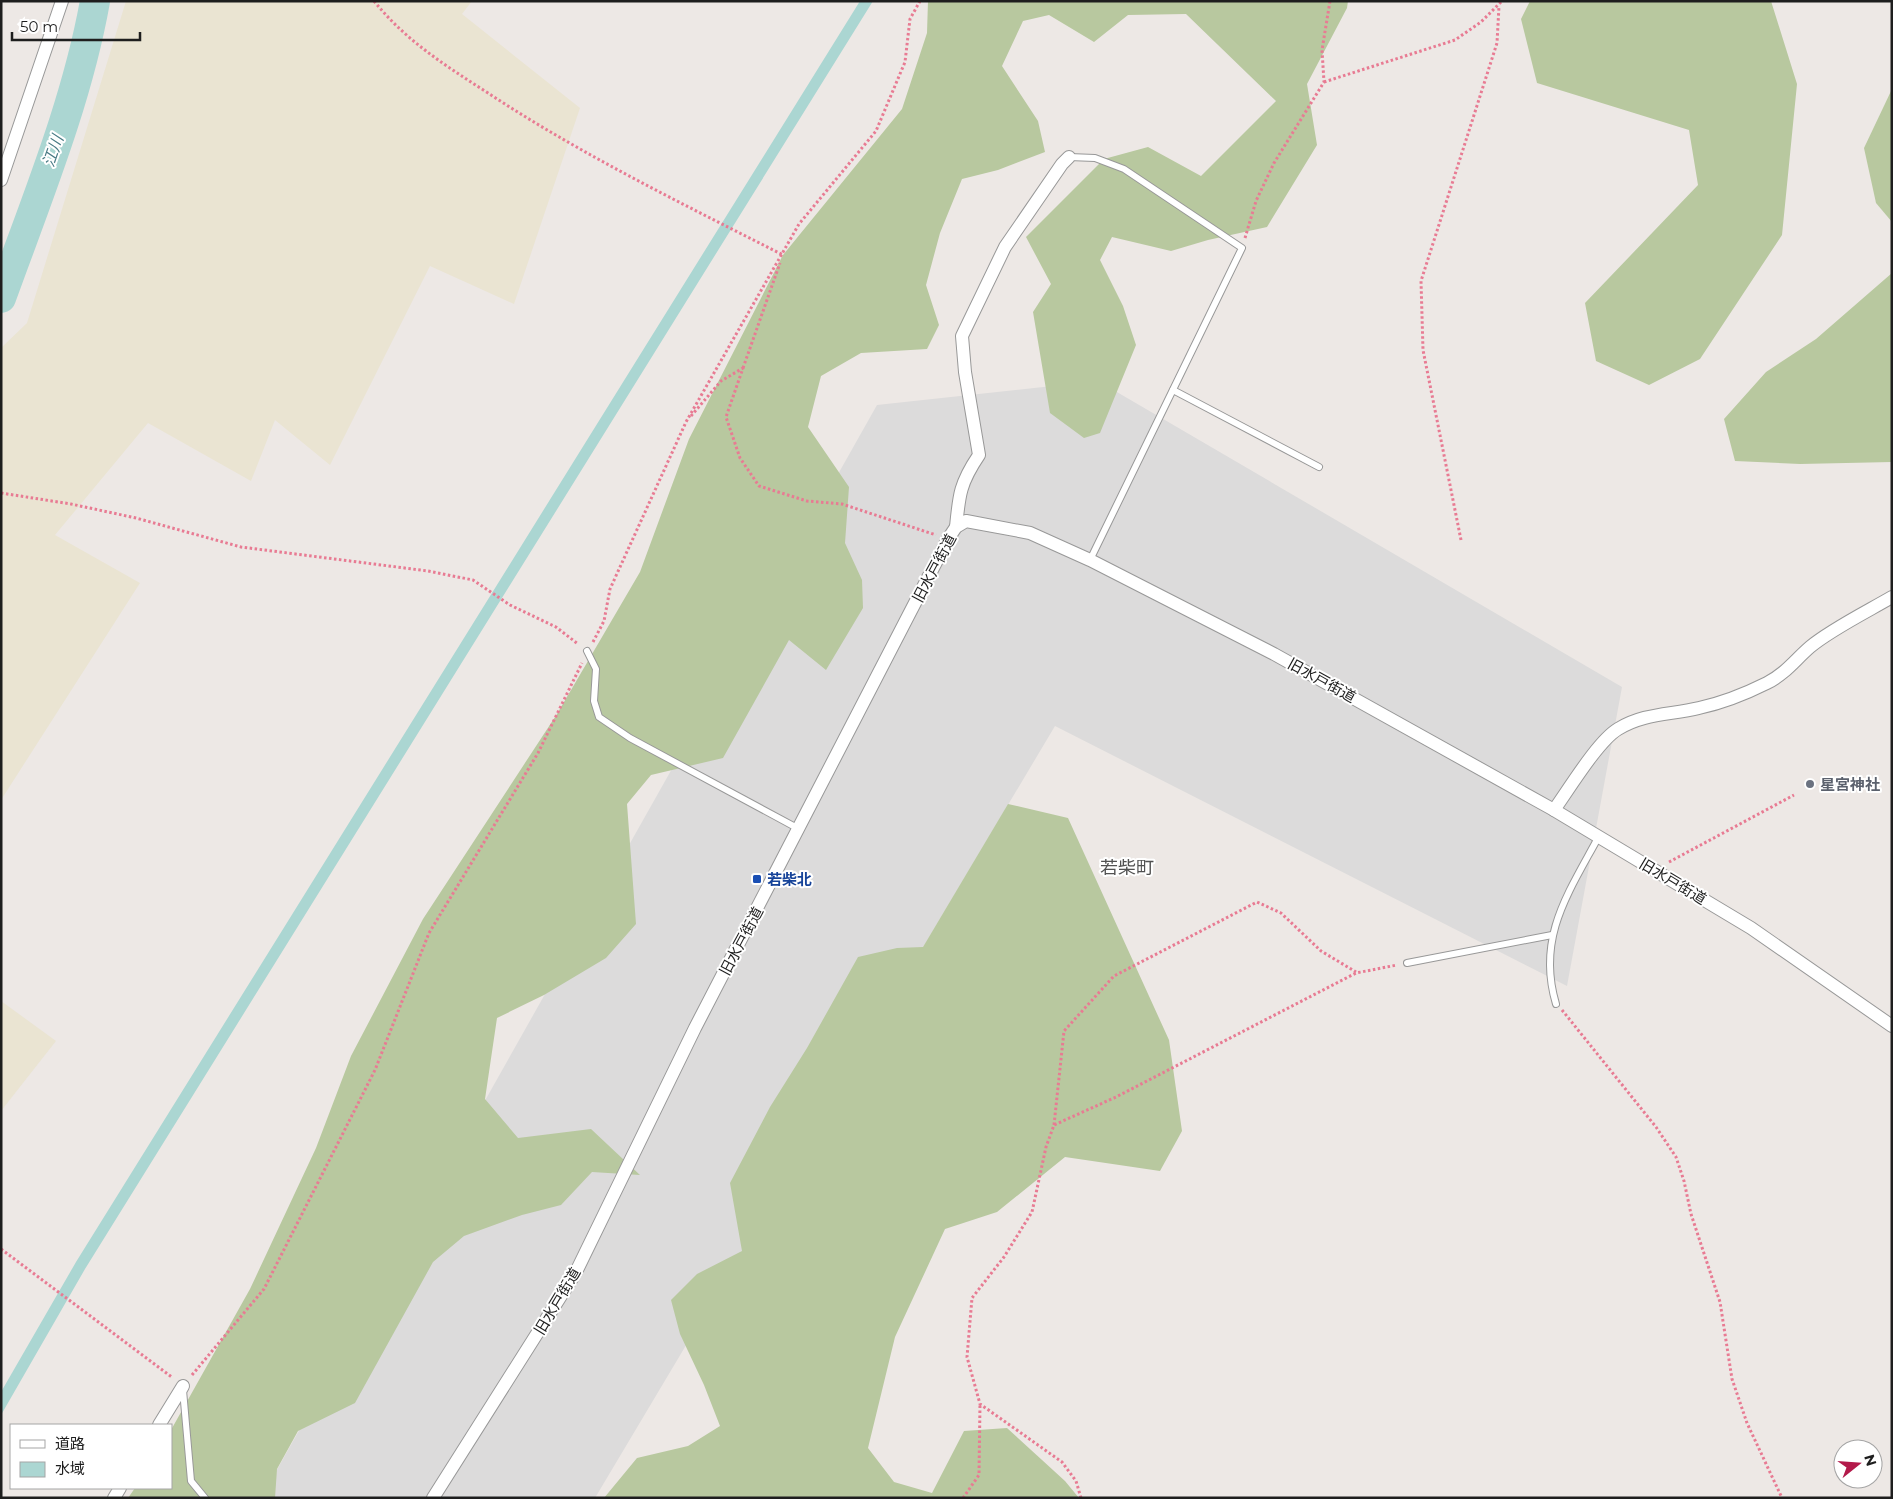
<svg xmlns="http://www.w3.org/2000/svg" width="1893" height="1499" font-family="Montserrat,'Noto Sans JP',sans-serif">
<rect width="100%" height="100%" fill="#ede8e5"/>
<polygon fill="#dcdbdb" points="1098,381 1622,687 1567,986 1055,726 595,1498 261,1498 877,405"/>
<g fill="#eae4d2">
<polygon points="126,1 472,1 462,14 580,108 514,304 430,266 330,465 275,420 251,481 148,423 55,535 140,583 1,800 1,348 27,323"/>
<polygon points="1,1001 56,1041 1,1111"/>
</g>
<g fill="#b8c89f">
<polygon points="928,1 1348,1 1347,8 1307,84 1317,145 1267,227 1208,240 1171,251 1112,237 1100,260 1123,306 1136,345 1100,433 1084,438 1050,413 1033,312 1051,284 1026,237 1104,159 1148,147 1201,176 1276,101 1186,14 1128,15 1094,42 1049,15 1023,21 1002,66 1038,121 1045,152 998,170 962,179 940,233 926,285 939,325 927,349 861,353 821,376 808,427 849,487 845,543 862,580 863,608 826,670 789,640 723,758 651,775 627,804 636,924 606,958 544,995 497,1018 485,1099 518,1138 591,1129 640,1175 592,1172 561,1205 522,1215 464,1236 433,1262 355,1403 298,1431 277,1469 275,1498 128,1498 135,1488 171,1488 171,1430 250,1289 316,1148 351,1056 423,919 557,714 640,572 689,439 783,255 902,109 927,33"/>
<polygon points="1530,1 1771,1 1797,84 1782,235 1700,359 1649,385 1596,361 1585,303 1698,185 1689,130 1537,83 1521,19"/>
<polygon points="1892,89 1892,222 1876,203 1864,148"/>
<polygon points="1892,273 1892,462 1800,464 1735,461 1724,419 1766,372 1816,339"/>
<polygon points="1008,804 1068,818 1169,1040 1182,1131 1160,1171 1065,1157 997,1212 945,1229 895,1337 868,1448 894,1482 932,1493 964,1431 1007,1428 1065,1481 1079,1498 604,1498 637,1458 688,1446 720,1426 704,1385 680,1334 671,1300 697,1274 742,1251 730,1183 770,1107 807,1048 858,957 897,948 923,947"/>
</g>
<polygon fill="#abd6d2" points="860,1 873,1 85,1269 1,1415 1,1392 76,1262"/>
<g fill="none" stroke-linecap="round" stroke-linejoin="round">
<path stroke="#abd6d2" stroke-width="30" d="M1,298C36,201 77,102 95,1"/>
<defs>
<g id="service">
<polyline points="1069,157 1095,158 1124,169 1242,248 1090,560"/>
<polyline points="1173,390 1319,467"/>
<polyline points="587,651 596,669 594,701 599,717 630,738 799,829"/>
<polyline points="1407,963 1552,935"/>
<path d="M1556,1004C1536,937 1569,892 1599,836"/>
<polyline points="183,1390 191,1481 205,1498"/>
</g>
<g id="minor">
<polyline points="1,180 62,1"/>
<path d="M956,527C959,495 960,483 979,455L965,372L962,336L1005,247L1062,164L1069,157"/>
<path d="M1554,810C1569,789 1598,741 1618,729C1644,713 1670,715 1699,708C1722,703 1745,694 1767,683C1785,674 1795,660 1810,647C1830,630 1868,611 1892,597"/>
<polyline points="159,1425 183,1386"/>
<polyline points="114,1498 120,1488"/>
<polyline points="433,1498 576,1272 695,1028 948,539 956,527 966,521 1030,533 1090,560 1274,654 1554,810 1751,928 1892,1026"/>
</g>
</defs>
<use href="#service" stroke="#989898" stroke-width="8"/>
<use href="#minor" stroke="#989898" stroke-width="14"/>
<g stroke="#e87b93" stroke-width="3" stroke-dasharray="2.5 2.5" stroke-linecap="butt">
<path d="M374,1C406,41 446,66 488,93C582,155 683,204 783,255"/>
<polyline points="1324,82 1455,40 1481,22 1502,1"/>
<polyline points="1245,238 1256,201 1274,163 1324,82 1322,50 1330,1"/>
<polyline points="743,368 780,263"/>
<polyline points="691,416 721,381 743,368 726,417 740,458 759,486 807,501 842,504 936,535"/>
<polyline points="1,493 71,504 136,518 241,547 428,571 473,580 510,605 556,627 578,644"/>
<polyline points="1461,540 1423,350 1421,281 1497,43 1499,6"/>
<polyline points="593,642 604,621 610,589 686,422 799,224 876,131 905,62 910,19 920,1"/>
<polyline points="1669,862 1794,795"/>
<polyline points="1562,1010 1656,1127 1676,1157 1684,1181 1691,1214 1720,1302 1732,1379 1747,1423 1782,1498"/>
<polyline points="1054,1125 1064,1031 1114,976 1257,902 1281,913 1321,951 1356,972"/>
<polyline points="1,1249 173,1378"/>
<polyline points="192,1375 264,1289 375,1070 429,933 538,753 582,663"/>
<polyline points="963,1498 979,1475 980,1404"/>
<polyline points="1081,1498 1076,1481 1062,1462 980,1404 967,1357 972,1298 1004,1257 1032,1212 1046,1147 1054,1125 1116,1097 1356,973 1397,965"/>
</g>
<use href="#service" stroke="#fff" stroke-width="6"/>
<use href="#minor" stroke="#fff" stroke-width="12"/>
</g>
<circle fill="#6b7280" stroke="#fff" stroke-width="2" cx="1810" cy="784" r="5"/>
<rect fill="#1a4fb4" stroke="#fff" stroke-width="2" x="752" y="874" width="10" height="10" rx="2.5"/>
<g text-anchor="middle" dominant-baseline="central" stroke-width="4" stroke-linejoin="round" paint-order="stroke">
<g font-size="15" fill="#1e1e1e" stroke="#fff">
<text transform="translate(934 568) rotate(-62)">旧水戸街道</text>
<text transform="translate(1322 680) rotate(29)">旧水戸街道</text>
<text transform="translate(1673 881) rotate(31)">旧水戸街道</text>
<text transform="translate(741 941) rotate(-62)">旧水戸街道</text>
<text transform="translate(557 1301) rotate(-59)">旧水戸街道</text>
</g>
<g font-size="15" font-weight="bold" fill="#5b616d" stroke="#fff" text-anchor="start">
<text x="1820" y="784">星宮神社</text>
</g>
<g font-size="15" font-weight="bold" fill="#164399" stroke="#fff" text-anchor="start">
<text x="767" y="879">若柴北</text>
</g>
<g font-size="16" font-style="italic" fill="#487a84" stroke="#fff">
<text transform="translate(53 151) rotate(-71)">江川</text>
</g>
<g font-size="18" fill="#515151" stroke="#fff">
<text x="1127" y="868">若柴町</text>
</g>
</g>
<rect width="1893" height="1499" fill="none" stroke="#1e1e1e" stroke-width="5"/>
<rect x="10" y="1424" width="162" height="65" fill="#ffffff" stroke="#a5a5a5"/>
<rect x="20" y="1440" width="25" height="8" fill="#ffffff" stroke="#a5a5a5"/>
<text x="55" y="1449" font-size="15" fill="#1e1e1e">道路</text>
<rect x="20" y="1462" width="25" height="15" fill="#abd6d2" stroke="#a5a5a5"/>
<text x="55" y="1474" font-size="15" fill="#1e1e1e">水域</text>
<g transform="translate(1858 1464) rotate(73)"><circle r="24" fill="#ffffff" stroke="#a5a5a5"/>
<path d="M0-4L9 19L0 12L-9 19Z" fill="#b3194a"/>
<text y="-8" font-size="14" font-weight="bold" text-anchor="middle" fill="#1e1e1e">N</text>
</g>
<path d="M12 32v8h128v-8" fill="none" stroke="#1e1e1e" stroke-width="2.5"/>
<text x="20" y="32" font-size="15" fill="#1e1e1e" stroke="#ffffff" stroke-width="4" paint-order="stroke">50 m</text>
</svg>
